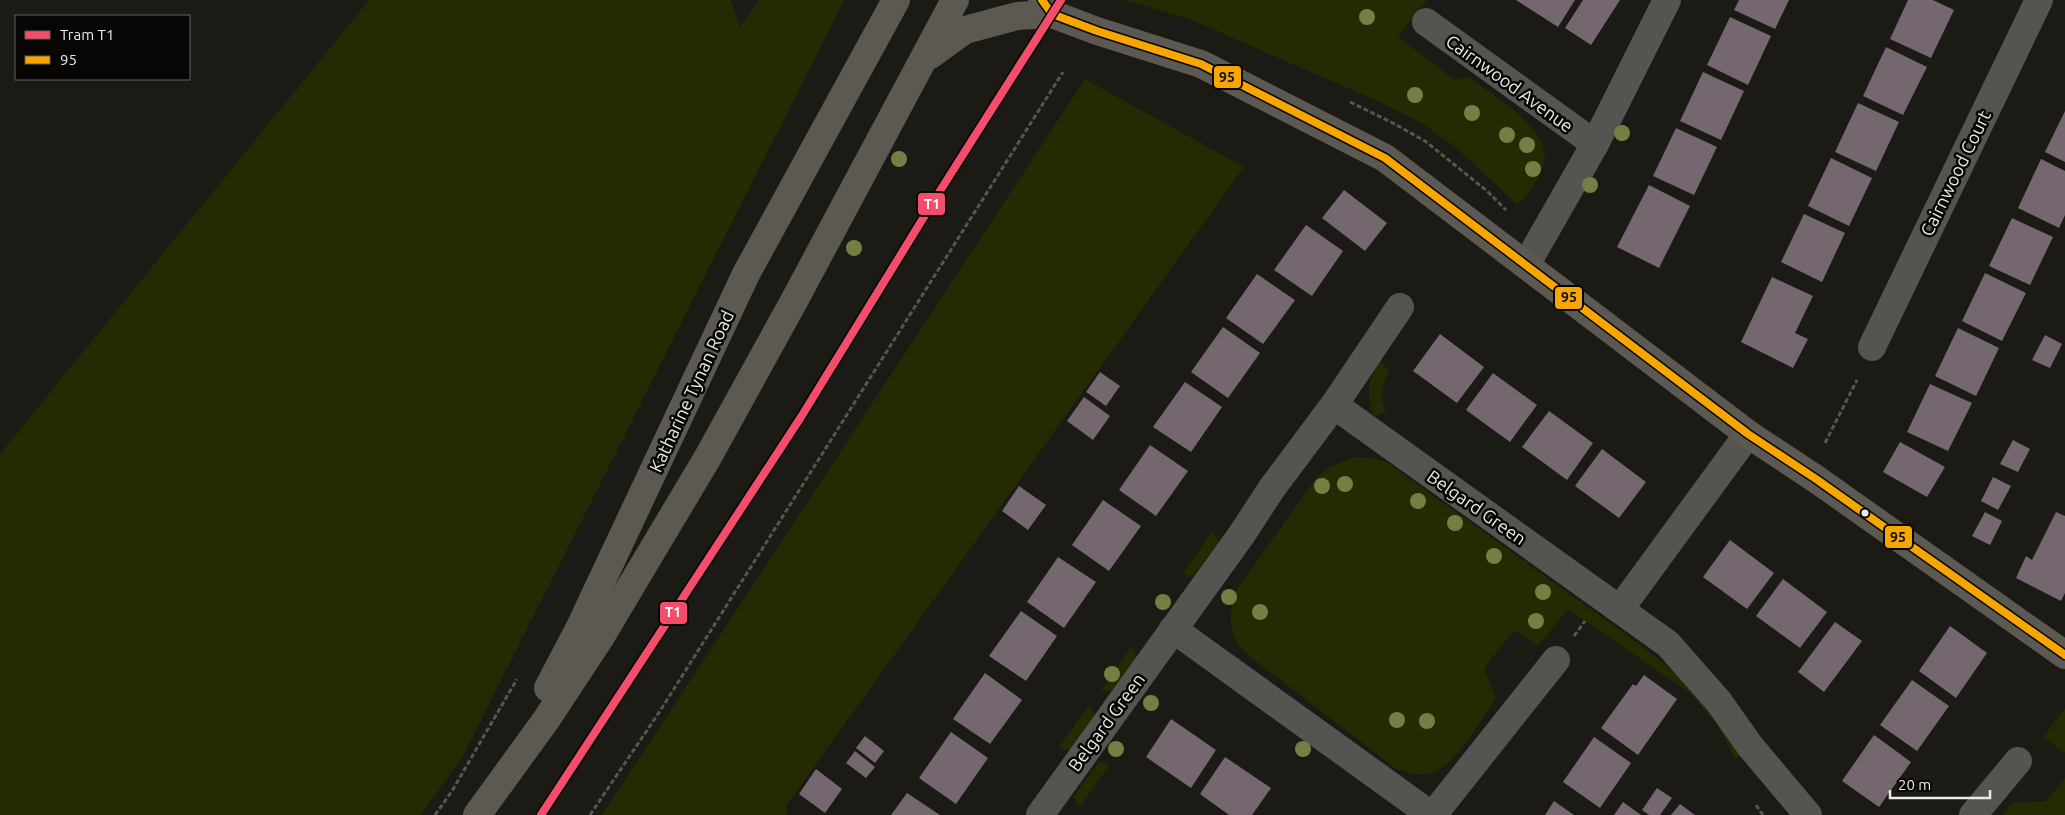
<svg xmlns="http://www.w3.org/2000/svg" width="2065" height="815" font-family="Ubuntu,sans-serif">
<rect width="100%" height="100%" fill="#1b1a15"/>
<g fill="#252a03">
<polygon points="369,0 731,0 740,27 759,0 844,0 463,756 421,815 0,815 0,454"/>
<path d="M1125,0H1427L1398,37L1455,80L1468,77C1492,95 1551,127 1544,163C1543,167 1540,172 1538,177C1533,188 1527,197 1517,204L1457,149L1422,123L1382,103L1189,19Z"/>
<polygon points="1085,79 1244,167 786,806 788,815 602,815"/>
<path d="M1379,360L1389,371C1382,385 1380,395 1385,411L1374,416C1366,389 1367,385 1379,360Z"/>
<path d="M1356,457L1372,458L1385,461L1634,640L1695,688L1741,754L1736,760L1718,726L1690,693L1568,609L1538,646L1514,630L1484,669L1496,698C1482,719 1453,770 1428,774C1417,776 1406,772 1395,768L1249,656C1227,637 1227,615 1237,589L1316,478C1328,467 1341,461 1356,457Z"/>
<polygon points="1213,531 1219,541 1193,576 1182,574"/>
<polygon points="1131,647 1137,657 1111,692 1101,690"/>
<polygon points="1089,705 1095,714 1069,750 1058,748"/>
<polygon points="2065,708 2065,753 2043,737"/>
<polygon points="1099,762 1110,764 1080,807 1073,797"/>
<polygon points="2065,778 2065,815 2003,815 2011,803 2046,801"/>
</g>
<g fill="#75676f">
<polygon points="1516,0 1575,0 1558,27"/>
<polygon points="1583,0 1620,0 1591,45 1565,28"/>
<polygon points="1739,0 1789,0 1775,29 1734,10"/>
<polygon points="1908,0 1933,0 1954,10 1931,58 1890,39"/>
<polygon points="1730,17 1771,36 1748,85 1707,65"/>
<polygon points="1886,47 1927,67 1903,115 1863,96"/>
<polygon points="1703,72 1744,91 1721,140 1680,121"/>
<polygon points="1858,103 1899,122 1876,171 1835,152"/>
<polygon points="2065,111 2065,162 2045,152"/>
<polygon points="1676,128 1717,147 1694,195 1653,176"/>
<polygon points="1831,158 1872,178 1849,226 1808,206"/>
<polygon points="2041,159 2065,171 2065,215 2059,228 2018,208"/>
<polygon points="1649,185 1690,206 1659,268 1617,247"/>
<polygon points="1344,190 1387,223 1365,251 1322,218"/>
<polygon points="1804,214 1845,233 1822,282 1781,262"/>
<polygon points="2012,218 2053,237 2030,285 1989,266"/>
<polygon points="1306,225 1343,251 1312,296 1274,270"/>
<polygon points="1985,273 2026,293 2002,341 1962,321"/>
<polygon points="1257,274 1295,300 1263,344 1226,318"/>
<polygon points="1772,277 1813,296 1795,333 1808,339 1793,368 1741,342"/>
<polygon points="1223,327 1260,353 1228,398 1191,372"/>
<polygon points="1958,328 1999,348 1976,396 1935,376"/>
<polygon points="1440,334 1484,367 1457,403 1413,371"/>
<polygon points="2045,335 2062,344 2050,368 2032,360"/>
<polygon points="1100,372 1120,386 1106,406 1086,392"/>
<polygon points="1493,373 1537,405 1510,442 1466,410"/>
<polygon points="1185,382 1222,407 1191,452 1153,427"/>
<polygon points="1930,384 1972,403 1948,451 1907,432"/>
<polygon points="1084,397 1110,416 1093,440 1067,421"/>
<polygon points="1549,411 1593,443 1567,480 1522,447"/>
<polygon points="2013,440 2030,449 2018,472 2000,464"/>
<polygon points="1900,442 1945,467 1927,497 1883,472"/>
<polygon points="1150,445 1188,471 1156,516 1119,490"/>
<polygon points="1602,449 1646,482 1619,518 1575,486"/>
<polygon points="1993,477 2011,486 1998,510 1981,501"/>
<polygon points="1019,486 1046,505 1028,530 1002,511"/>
<polygon points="1103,500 1141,526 1109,571 1072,545"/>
<polygon points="1985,512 2002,521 1990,545 1972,536"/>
<polygon points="2056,512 2065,516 2065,593 2061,601 2016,578 2026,556 2032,560"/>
<polygon points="1730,540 1774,573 1747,609 1703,577"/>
<polygon points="1058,557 1096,582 1064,628 1027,602"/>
<polygon points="1783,579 1827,612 1800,648 1756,616"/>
<polygon points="1021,611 1057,636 1026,681 989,656"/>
<polygon points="1835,622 1862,641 1824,692 1798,672"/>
<polygon points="1950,626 1987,653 1956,698 1919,671"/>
<polygon points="985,673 1022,700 990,744 953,719"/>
<polygon points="1644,675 1677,699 1638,755 1601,728 1633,684 1636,686"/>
<polygon points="1912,680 1949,706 1917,751 1880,725"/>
<polygon points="1171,719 1216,750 1191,788 1146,757"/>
<polygon points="951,732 988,758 956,804 919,778"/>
<polygon points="1874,735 1911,762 1879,807 1842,781"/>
<polygon points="865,736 884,751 875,763 856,748"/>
<polygon points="1594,737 1631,763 1600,808 1563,782"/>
<polygon points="855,751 875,767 866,778 846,763"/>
<polygon points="1225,757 1271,788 1252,815 1229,815 1200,794"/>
<polygon points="816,769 842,789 825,813 799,794"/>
<polygon points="1657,788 1672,798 1660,815 1649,815 1642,810"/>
<polygon points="907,793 940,815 891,815"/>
<polygon points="1554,801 1574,815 1545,815"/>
<polygon points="1623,802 1641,815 1614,815"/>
<polygon points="1680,804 1695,815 1671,815"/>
</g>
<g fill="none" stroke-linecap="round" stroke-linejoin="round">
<g stroke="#555551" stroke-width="3" stroke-dasharray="5 2.5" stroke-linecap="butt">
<polyline points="1350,102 1391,122 1425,141 1487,191 1506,210"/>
<polyline points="1825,443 1857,380"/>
<polyline points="1574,636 1585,621"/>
<polyline points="1756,805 1763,815"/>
<polyline points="435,815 452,791 517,679"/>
<polyline points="590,815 660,711 1063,72"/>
</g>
<g stroke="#555450" stroke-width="28">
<polyline points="1426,22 1595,144"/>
<polyline points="1526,265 1595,144 1667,0"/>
<polyline points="1872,347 2039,0"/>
<polyline points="1334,405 1668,644 1719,702 1750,746 1808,815"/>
<polyline points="1620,609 1748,434"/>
<polyline points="1173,629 1431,815"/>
<polyline points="1040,815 1242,534 1272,488 1334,405 1400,307"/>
<polyline points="1433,815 1556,660"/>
<polyline points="1973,815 2018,761"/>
</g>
<g stroke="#5c5952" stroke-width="28">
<polyline points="1042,0 1052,14 1097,31 1201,64 1385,158 1748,434 1816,479 2065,655"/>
<polyline points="929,56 965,30 1017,16 1052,14"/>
<polyline points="548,688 580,627 746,274 896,0"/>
<polyline points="477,815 546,720 600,638 708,457 794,301 955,0"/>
</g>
<defs>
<polyline id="bus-1" points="1042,0 1052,14 1097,31 1201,64 1385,158 1748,434 1816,479 2065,655"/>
</defs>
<use href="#bus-1" stroke="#070604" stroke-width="11"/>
<use href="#bus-1" stroke="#f7a600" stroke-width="8"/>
<defs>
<polyline id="tram-1" points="541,815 801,417 938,194 1061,0"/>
</defs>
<use href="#tram-1" stroke="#070604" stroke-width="11"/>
<use href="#tram-1" stroke="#f44d6c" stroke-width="8"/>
</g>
<g fill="#767f43">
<circle cx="1367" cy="17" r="8"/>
<circle cx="1415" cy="95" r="8"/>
<circle cx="1472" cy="113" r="8"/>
<circle cx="1622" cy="133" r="8"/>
<circle cx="1507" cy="135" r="8"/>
<circle cx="1527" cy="145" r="8"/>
<circle cx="899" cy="159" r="8"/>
<circle cx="1533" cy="169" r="8"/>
<circle cx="1590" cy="185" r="8"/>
<circle cx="854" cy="248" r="8"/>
<circle cx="1345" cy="484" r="8"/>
<circle cx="1322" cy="486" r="8"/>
<circle cx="1418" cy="501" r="8"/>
<circle cx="1455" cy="523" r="8"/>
<circle cx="1494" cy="556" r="8"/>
<circle cx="1543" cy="592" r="8"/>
<circle cx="1229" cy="597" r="8"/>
<circle cx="1163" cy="602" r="8"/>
<circle cx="1260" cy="612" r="8"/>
<circle cx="1536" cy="621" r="8"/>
<circle cx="1112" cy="674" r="8"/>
<circle cx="1151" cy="703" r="8"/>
<circle cx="1397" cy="720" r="8"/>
<circle cx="1427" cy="721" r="8"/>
<circle cx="1116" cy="749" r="8"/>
<circle cx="1303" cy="749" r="8"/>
</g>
<circle fill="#ecebe6" stroke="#070604" stroke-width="2" cx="1865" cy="513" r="4.5"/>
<g text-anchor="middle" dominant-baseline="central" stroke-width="5" stroke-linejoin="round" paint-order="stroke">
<g font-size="18" fill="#ecebe6" stroke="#070604">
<text transform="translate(1510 83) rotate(36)">Cairnwood Avenue</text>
<text transform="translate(1955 173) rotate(-64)">Cairnwood Court</text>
<text transform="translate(691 391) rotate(-65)">Katharine Tynan Road</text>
<text transform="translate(1477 507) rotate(35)">Belgard Green</text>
<text transform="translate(1106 722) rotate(-54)">Belgard Green</text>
</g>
</g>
<g stroke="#070604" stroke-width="2">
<rect x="1213" y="65" width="29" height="24" rx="5" fill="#f7a600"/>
<rect x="917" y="192" width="29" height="24" rx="5" fill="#f44d6c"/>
<rect x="1554" y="286" width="29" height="24" rx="5" fill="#f7a600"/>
<rect x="1884" y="525" width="29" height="24" rx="5" fill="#f7a600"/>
<rect x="659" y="601" width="29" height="24" rx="5" fill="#f44d6c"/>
</g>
<g font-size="14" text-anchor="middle" font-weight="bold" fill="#fff">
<text x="932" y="209">T1</text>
<text x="673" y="617">T1</text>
</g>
<g font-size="14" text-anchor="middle" font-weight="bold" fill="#111">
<text x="1227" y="82">95</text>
<text x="1569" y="302">95</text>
<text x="1898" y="542">95</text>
</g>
<rect x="15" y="15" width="175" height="65" fill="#070604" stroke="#63625e"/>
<rect x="25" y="31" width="25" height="8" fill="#f44d6c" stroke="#63625e"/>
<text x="60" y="40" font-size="15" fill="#ecebe6">Tram T1</text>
<rect x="25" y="56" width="25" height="8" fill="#f7a600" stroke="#63625e"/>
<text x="60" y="65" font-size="15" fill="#ecebe6">95</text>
<path d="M1890 790v8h100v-8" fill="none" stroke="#ecebe6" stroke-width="2.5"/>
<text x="1898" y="790" font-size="15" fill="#ecebe6" stroke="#070604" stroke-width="4" paint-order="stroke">20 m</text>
</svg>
